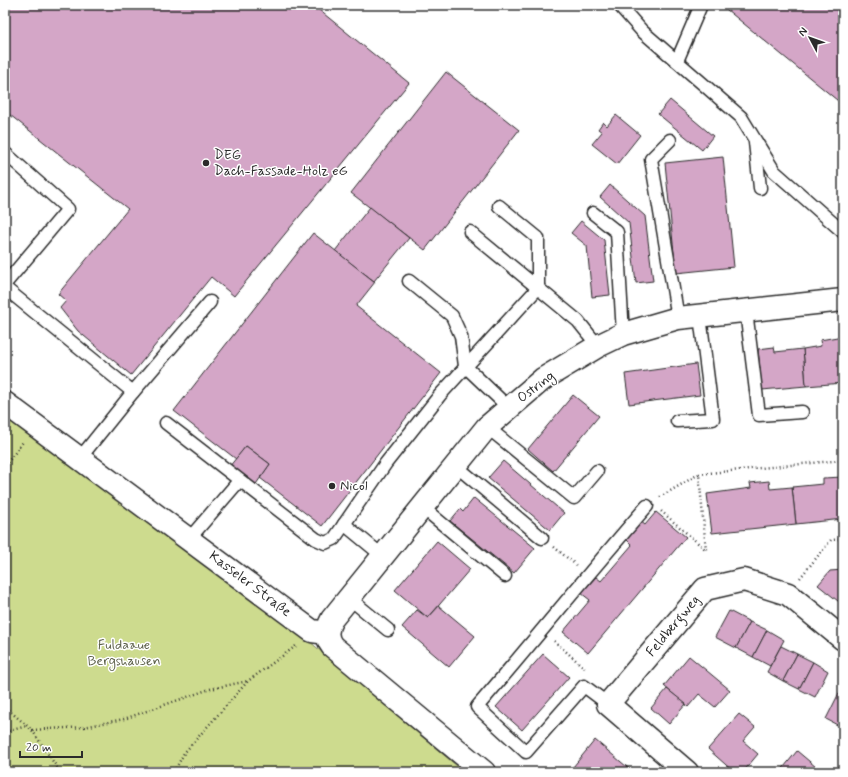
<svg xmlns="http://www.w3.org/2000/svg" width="848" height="777" font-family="Mynerve,sans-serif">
<rect width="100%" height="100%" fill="#fff"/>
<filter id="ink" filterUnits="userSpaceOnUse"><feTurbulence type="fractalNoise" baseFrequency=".025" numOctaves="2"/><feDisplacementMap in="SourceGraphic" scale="8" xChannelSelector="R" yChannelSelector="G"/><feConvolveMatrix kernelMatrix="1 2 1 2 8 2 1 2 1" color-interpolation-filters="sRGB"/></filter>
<g filter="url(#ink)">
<polygon fill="#cddb8e" stroke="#7c835c" points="5,417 309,641 464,772 5,772"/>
<g fill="#d4a6c7" stroke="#2b2b2b">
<polygon points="5,5 313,5 409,83 234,296 211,277 131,375 78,331 60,308 66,301 58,294 128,209 5,111"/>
<polygon points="721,5 843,5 843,105"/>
<polygon points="446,72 519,130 425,250 351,193"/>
<polygon points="670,100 713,136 702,150 658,114"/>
<polygon points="616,115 640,135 617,164 592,144 602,132 598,129 603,122 607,126"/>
<polygon points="723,157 734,267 676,273 665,163"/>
<polygon points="610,185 645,216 653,281 636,283 629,223 600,197"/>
<polygon points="370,207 409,238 374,281 335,251"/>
<polygon points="581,221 604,240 610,295 592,297 587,246 571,233"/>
<polygon points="313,233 375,282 356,306 441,373 322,526 260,478 270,464 246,446 236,459 174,411"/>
<polygon points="843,336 843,383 806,386 803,349 821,346 820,340"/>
<polygon points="774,347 775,352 803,349 806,386 762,390 758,349"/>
<polygon points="696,364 700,395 629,404 625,374"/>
<polygon points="573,395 599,416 553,471 528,449"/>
<polygon points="246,446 270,464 254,487 229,467"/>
<polygon points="503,461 564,513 550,530 488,478"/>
<polygon points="843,477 843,519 796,524 792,487 823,484 823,478"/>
<polygon points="769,481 770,489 792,487 796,524 712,533 707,494 751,488 750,483"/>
<polygon points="474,498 535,548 514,573 450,521 460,509 463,512"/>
<polygon points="656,512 686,537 588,653 563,632 590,600 581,593 596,577 601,581 632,545 625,538 640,521 645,525"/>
<polygon points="437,541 470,569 428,618 395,590"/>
<polygon points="843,570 843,605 818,585 830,571"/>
<polygon points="439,606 475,636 449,667 402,627 417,610 428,618"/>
<polygon points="729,611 750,622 736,648 715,637"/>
<polygon points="750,622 767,630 753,657 736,648"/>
<polygon points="767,630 784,640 770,666 753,657"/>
<polygon points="781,646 797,654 783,681 767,672"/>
<polygon points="543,654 569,677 522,730 496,707"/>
<polygon points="797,654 813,662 799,689 783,681"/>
<polygon points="689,656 730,690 715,707 699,694 688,707 664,686"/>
<polygon points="813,662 828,671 815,697 799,689"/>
<polygon points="667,689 686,704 669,724 651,708"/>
<polygon points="839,693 843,695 843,728 826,719"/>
<polygon points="739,714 755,727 743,741 758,754 743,772 734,772 708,749"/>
<polygon points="595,740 633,772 578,772 573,767"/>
<polygon points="797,751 822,772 780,772"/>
</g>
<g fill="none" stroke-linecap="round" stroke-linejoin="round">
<defs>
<g id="service">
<polyline points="619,5 642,31 741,117 774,171 843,232"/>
<polyline points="677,61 701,5"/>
<polyline points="670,140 651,159 678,318"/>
<polyline points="755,142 760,188"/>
<polyline points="5,153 68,209 5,284"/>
<polyline points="593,213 617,232 623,334"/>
<polyline points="470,232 578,321 598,346"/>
<polyline points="409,281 452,316 461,336 465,366 509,408"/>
<polyline points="5,288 133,392 80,458"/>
<polyline points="746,311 759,415 802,412"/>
<polyline points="133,392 210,302"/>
<polyline points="677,421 713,419 700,316"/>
<polyline points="166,423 316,539 325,543 334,539 386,463 440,395 538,288 538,238 499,206"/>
<polyline points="487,427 574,498 597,471"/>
<polyline points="455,465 542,538"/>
<polyline points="422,507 505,576"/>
<polyline points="344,524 384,557"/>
<polyline points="189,539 239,481"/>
<polyline points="349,598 388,630"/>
<path d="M608,704L584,686L526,752L477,707C534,641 589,572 647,506"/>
</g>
<g id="minor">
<polyline points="5,403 312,631 327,633"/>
<path d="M484,772L332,646C325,637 327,628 332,619L487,427L543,379L598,346L623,334L678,318L843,300"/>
<polyline points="687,772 608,704 705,589 744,580 788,594 843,639"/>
</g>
</defs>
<use href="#service" stroke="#2b2b2b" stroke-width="15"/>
<use href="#minor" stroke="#2b2b2b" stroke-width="25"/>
<g stroke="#2b2b2b" stroke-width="2.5" stroke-dasharray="1 3" stroke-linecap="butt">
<polyline points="5,466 23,442"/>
<polyline points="699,474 843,460"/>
<polyline points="660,497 699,474 706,550 661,511"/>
<polyline points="554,547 576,565"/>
<polyline points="800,578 831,540 843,539"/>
<polyline points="554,641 586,669"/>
<polyline points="5,707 32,730 60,772"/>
<polyline points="32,730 84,727 124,719 210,689 248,681"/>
<polyline points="5,732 27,726"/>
<polyline points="174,772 184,753 248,681 296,646"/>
</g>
<use href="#service" stroke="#fff" stroke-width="12"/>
<use href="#minor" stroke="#fff" stroke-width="22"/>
</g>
</g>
<g fill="#2b2b2b" stroke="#fff" stroke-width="1.5">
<circle cx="206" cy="163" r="4"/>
<circle cx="332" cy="486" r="4"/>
</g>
<g text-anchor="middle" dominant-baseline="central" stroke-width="3" stroke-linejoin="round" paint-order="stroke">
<g font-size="14" fill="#2b2b2b" stroke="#fff" text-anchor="start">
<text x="214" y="155">DEG<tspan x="214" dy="16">Dach-Fassade-Holz eG</tspan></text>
<text x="340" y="486">Nicol</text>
</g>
<g font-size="14" fill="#2b2b2b" stroke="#fff">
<text transform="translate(536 387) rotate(-37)">Ostring</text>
<text transform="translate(250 584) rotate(37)">Kasseler Straße</text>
<text transform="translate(673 626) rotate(-50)">Feldbergweg</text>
</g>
<g font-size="14" fill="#5c6049" stroke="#fff">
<text x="124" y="645">Fuldaaue<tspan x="124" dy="16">Bergshausen</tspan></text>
</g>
</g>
<rect width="848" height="777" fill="none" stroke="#fff" stroke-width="20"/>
<rect x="10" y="10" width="828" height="757" fill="none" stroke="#2b2b2b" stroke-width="1.5" filter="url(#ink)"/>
<g transform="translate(810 38) rotate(311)" stroke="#ffffff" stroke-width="3" paint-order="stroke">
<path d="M0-3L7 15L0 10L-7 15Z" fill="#2b2b2b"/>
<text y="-6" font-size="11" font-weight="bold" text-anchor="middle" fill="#2b2b2b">N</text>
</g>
<path d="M20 751v6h62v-6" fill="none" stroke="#2b2b2b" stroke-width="2"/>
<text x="26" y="751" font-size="12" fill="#2b2b2b" stroke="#ffffff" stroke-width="3" paint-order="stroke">20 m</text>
</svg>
